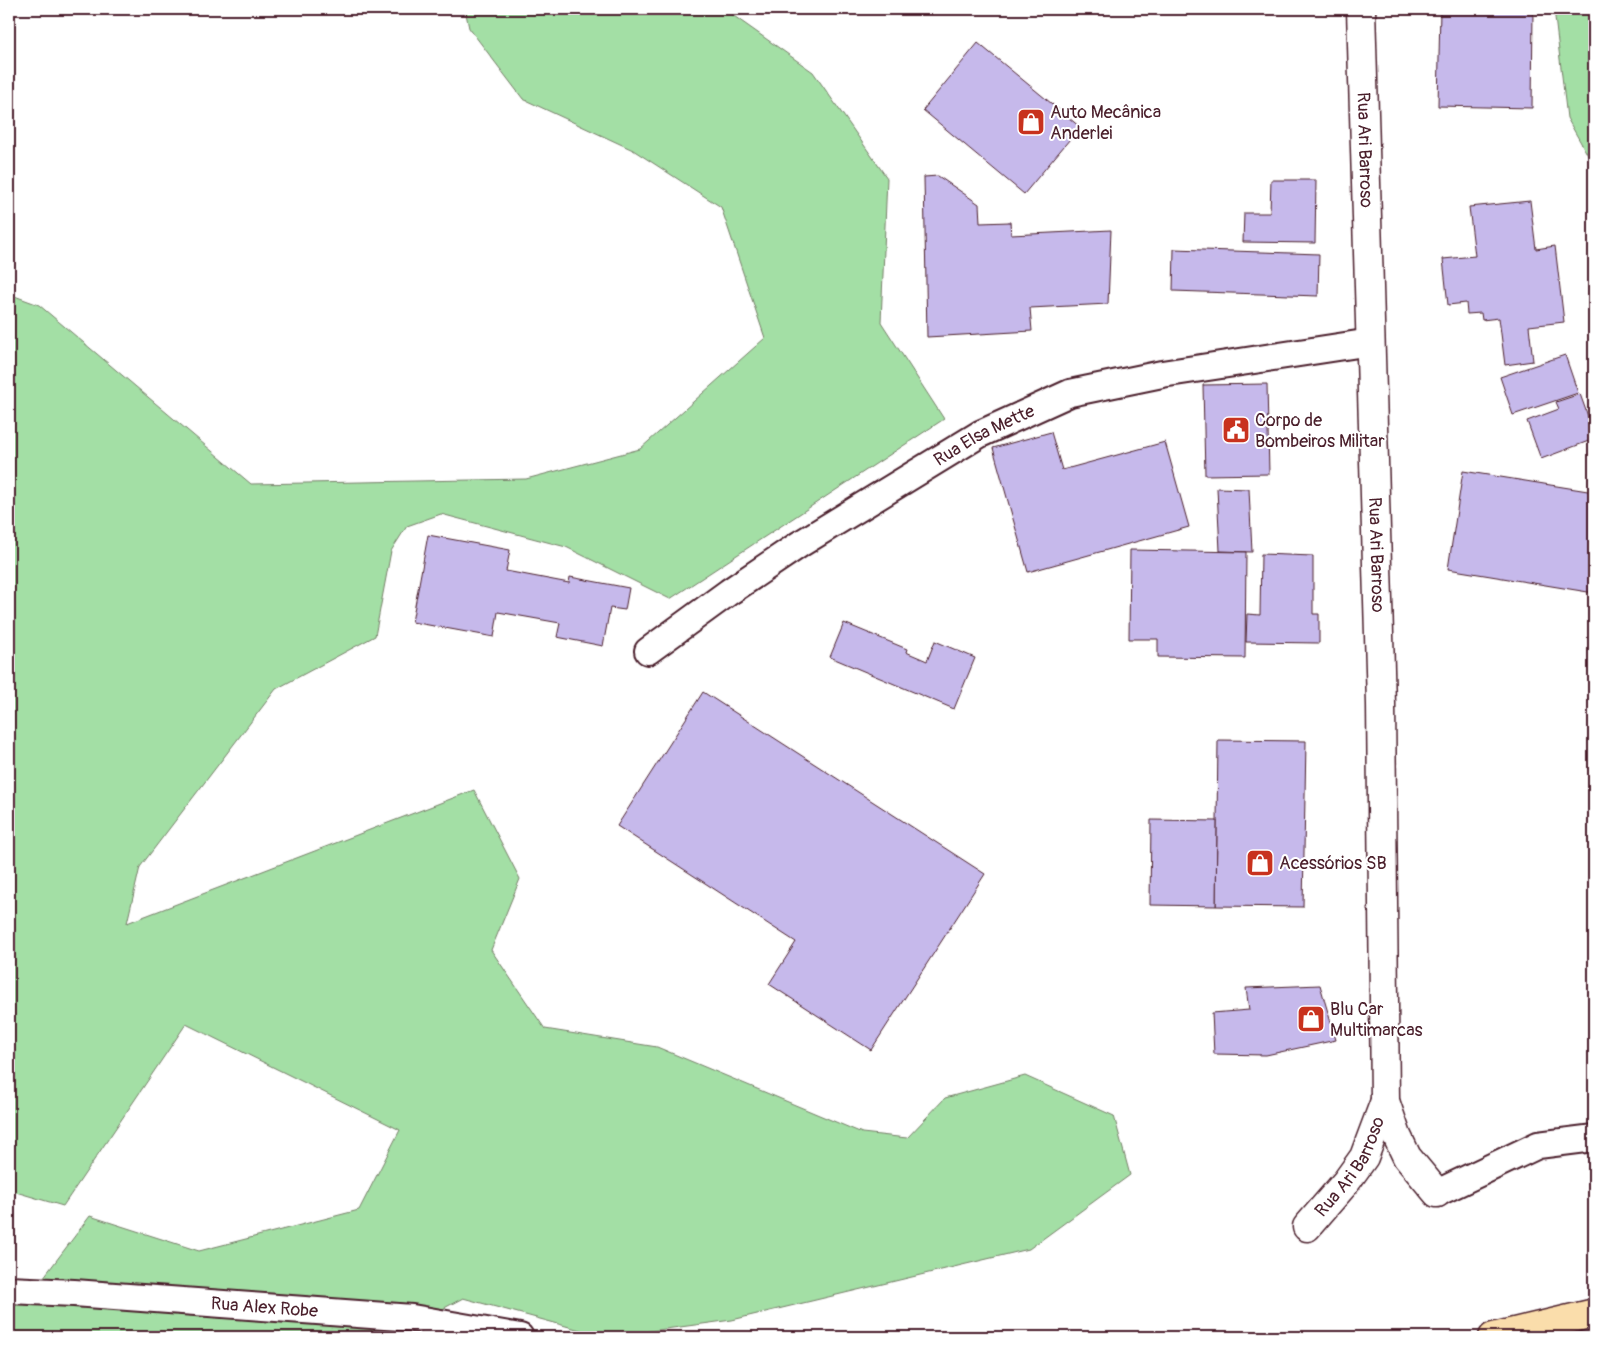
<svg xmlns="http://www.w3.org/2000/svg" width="1603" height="1346" font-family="Pangolin,sans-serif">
<rect width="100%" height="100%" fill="#fff"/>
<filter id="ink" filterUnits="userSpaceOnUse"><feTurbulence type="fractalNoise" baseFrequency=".02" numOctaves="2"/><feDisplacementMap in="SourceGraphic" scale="10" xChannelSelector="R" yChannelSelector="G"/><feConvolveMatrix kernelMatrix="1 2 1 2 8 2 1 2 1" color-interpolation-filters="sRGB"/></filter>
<g filter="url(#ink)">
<g fill="#a3dfa5" stroke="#767f68">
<polygon points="465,9 724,9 813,72 887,178 881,322 944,419 670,599 566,547 441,514 407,526 391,551 375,636 276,689 140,867 127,923 474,790 520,879 491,950 545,1029 657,1047 862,1133 907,1138 945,1098 1025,1076 1114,1116 1130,1175 1029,1249 732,1320 606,1337 463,1298 390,1337 9,1337 9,1295 31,1294 90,1216 199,1251 359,1210 400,1130 186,1024 63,1206 9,1190 9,294 39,305 251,484 526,479 640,449 765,338 721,207 633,150 523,99 469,28"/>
<polygon points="1554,9 1594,9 1594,166 1567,118"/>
</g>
<g fill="#c6b9eb" stroke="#4a1f2b">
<polygon points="1440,9 1533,9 1532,108 1438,106"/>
<polygon points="978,43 1080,127 1024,194 923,110"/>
<polygon points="938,176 979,204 980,223 1010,222 1011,235 1111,230 1108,304 1030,308 1032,331 927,337 924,177"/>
<polygon points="1271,180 1316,180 1315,243 1243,242 1244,213 1270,213"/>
<polygon points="1530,201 1536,249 1555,246 1564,322 1529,326 1533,361 1505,365 1499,318 1482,320 1481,313 1467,314 1466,303 1448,305 1443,259 1475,256 1469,207"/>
<polygon points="1174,249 1319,254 1318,296 1173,291"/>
<polygon points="1565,355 1578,393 1513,415 1500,377"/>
<polygon points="1267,384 1269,474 1205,475 1203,385"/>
<polygon points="1580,394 1594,433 1594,439 1541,459 1527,421 1559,409 1556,402"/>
<polygon points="1051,432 1062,470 1165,442 1189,527 1028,572 993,448"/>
<polygon points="1463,471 1594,492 1594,593 1448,569"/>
<polygon points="1217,488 1249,489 1252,552 1220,551"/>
<polygon points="428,535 510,550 506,571 569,583 570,577 629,588 625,610 610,608 603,646 557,637 560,623 498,612 494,637 412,622"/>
<polygon points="1130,550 1246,552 1245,658 1158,657 1158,639 1129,639"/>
<polygon points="1261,554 1313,556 1313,614 1319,614 1319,643 1246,642 1247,614 1260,615"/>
<polygon points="844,623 907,649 906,652 927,661 935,641 975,658 954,709 830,657"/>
<polygon points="703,692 985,874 871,1050 769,984 796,942 617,826"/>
<polygon points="1218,740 1306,741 1303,907 1216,906"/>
<polygon points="1151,820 1217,821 1216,906 1150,905"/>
<polygon points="1320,985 1336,1040 1266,1055 1214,1054 1212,1013 1249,1010 1246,988"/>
</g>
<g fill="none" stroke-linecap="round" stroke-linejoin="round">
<defs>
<g id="minor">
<path id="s1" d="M648,651L729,592L800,544L980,434L1070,393L1162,374L1371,342"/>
<polyline points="1437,1193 1538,1145 1594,1138"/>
<path id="s2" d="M9,1290L74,1293L412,1318L520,1337"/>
</g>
<g id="tertiary">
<path id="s3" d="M1361,9L1381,704L1385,1101L1397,1136L1407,1157L1437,1193"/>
<path id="s4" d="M1307,1227L1346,1182L1364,1157L1385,1101"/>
</g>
<polyline id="trunk" points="1493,1337 1594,1313"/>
</defs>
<use href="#minor" stroke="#4a1f2b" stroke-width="30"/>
<use href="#tertiary" stroke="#4a1f2b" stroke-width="31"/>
<use href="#trunk" stroke="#4a1f2b" stroke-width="31"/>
<use href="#minor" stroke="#fff" stroke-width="26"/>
<use href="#tertiary" stroke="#fff" stroke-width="28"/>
<use href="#trunk" stroke="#faddab" stroke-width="28"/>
</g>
</g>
<defs>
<symbol id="shop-square" viewBox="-11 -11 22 22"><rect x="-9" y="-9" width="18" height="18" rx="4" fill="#c8321e" stroke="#fff"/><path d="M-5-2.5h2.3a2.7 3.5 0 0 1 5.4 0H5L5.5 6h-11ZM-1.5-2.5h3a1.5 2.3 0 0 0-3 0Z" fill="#fff"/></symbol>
<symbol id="civic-square" viewBox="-11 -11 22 22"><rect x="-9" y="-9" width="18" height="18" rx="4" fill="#c8321e" stroke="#fff"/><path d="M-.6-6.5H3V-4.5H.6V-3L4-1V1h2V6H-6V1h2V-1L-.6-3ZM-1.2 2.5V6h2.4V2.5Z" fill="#fff"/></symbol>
</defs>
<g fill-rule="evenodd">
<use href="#shop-square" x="1015" y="106" width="32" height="32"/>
<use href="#civic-square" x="1220" y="414" width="32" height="32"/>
<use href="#shop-square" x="1244" y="847" width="32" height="32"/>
<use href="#shop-square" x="1295" y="1003" width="32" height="32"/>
</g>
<g text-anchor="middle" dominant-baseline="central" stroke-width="4" stroke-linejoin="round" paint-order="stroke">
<g font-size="18" fill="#4a1f2b" stroke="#fff" text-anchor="start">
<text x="1050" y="112">Auto Mecânica<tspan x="1050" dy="21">Anderlei</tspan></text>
<text x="1255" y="420">Corpo de<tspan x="1255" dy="21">Bombeiros Militar</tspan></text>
<text x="1279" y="863">Acessórios SB</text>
<text x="1330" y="1009">Blu Car<tspan x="1330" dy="21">Multimarcas</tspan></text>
</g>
<g font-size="18" fill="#4a1f2b" stroke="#fff">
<text stroke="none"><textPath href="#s3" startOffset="141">Rua Ari Barroso</textPath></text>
<text stroke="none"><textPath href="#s1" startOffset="400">Rua Elsa Mette</textPath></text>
<text stroke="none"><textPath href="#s3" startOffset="546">Rua Ari Barroso</textPath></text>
<text stroke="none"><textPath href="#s4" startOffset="75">Rua Ari Barroso</textPath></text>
<text stroke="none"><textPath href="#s2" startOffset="256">Rua Alex Robe</textPath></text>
</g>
</g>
<rect width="1603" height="1346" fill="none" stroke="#fff" stroke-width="30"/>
<rect x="15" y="15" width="1573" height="1316" fill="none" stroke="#4a1f2b" stroke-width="2" filter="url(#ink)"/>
</svg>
